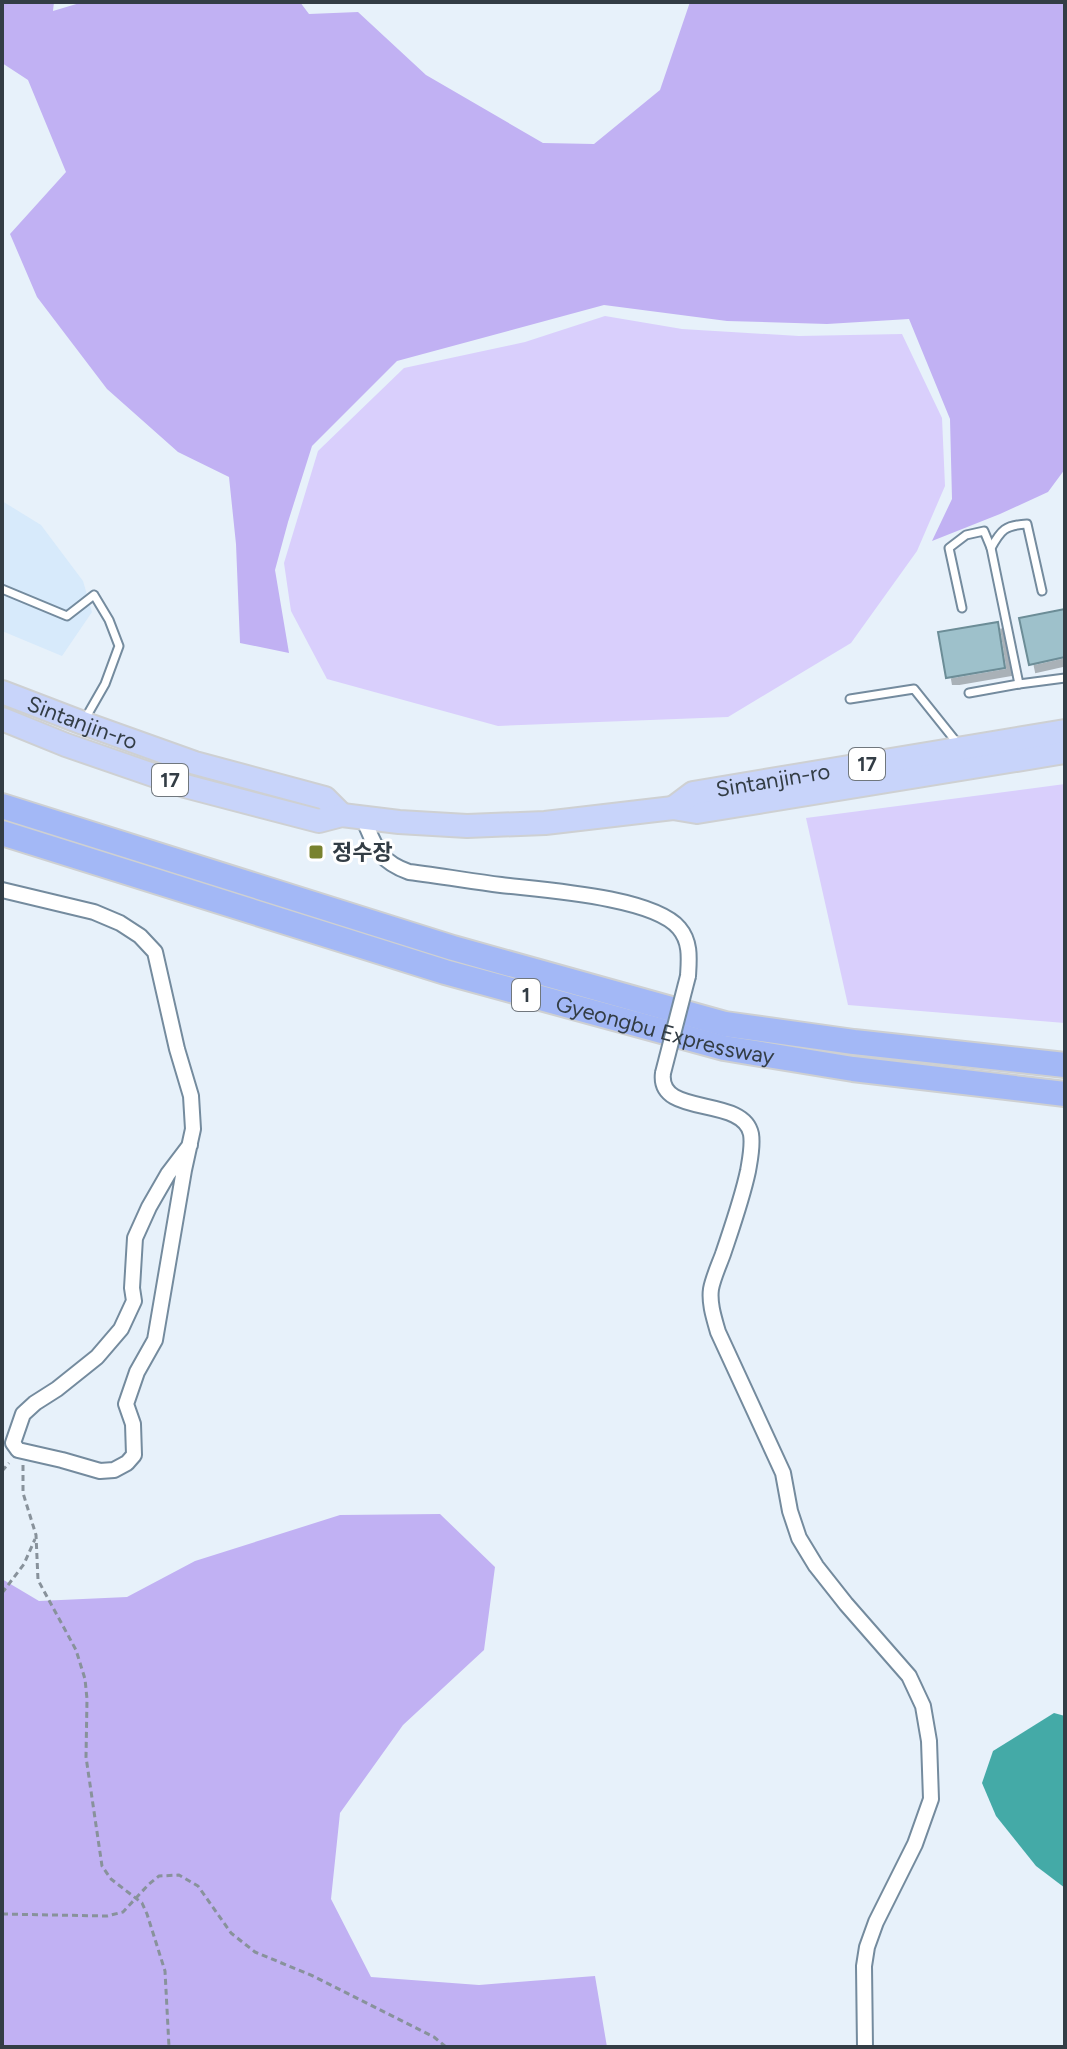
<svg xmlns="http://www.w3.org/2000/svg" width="1067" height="2049" font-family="Figtree,'Noto Sans KR',sans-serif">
<defs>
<filter id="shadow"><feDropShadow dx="7" dy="7" stdDeviation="0" flood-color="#0004"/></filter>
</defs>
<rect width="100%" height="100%" fill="#e7f1fa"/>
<polygon fill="#d7eafb" points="2,501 41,525 83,581 92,612 62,656 2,631"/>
<g fill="#d9cffc">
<polygon points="605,316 682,329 799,336 902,334 942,418 945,486 917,551 851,643 728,717 498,726 327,679 291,611 284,563 318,451 404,368 525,342"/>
<polygon points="1065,784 1065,1023 848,1005 806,818"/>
</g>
<g fill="#c1b1f3">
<polygon points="2,2 54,2 53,11 83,2 300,2 309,14 358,12 426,75 543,143 594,144 660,90 690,2 1065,2 1065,469 1048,492 1000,514 932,541 952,499 950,419 909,319 827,324 727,321 604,305 397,361 312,446 288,522 275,570 289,653 240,643 236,544 229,477 178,452 107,389 37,297 10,234 66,172 28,80 2,63"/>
<polygon points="440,1514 495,1567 484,1650 403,1725 340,1813 331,1899 371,1977 479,1985 595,1976 607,2047 2,2047 2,1579 39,1601 127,1597 195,1561 340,1515"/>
</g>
<polygon fill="#44aaa7" points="1054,1713 1065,1716 1065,1888 1036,1866 996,1816 982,1783 993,1751"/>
<g fill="#9ec1cb" stroke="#6c8d97" stroke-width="2" filter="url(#shadow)">
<polygon points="1065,609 1065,657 1029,665 1019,618"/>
<polygon points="998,622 1005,668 946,678 938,632"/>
</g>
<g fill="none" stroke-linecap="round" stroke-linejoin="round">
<defs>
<g id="lane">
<polyline points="2,589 67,616 94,595 109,620 119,646 105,684 85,719"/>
<path d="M1042,591L1027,524C1005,525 1001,530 991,548L1019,684L1065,678"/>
<polyline points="962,608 949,548 966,535 984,531 991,548"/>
<polyline points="969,693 1019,684"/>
<polyline points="850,699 914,689 958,744"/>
</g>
<g id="street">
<path d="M363,818C375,846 378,861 409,872C440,876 471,881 501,885C543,890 653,897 679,928C691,942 689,959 688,976"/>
<polyline points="2,890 94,912 120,923 140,936 155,952 177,1049 191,1096 193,1129 184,1170 155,1340 137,1372 126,1404 133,1424 134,1455 127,1463 114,1470 100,1471 62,1460 18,1450 13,1443 23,1414 35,1403 57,1389 97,1357 121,1329 134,1301 132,1288 135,1238 149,1207 168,1174 190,1145"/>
<path d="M663,1073C657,1118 743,1095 751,1134C753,1146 750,1159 748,1171C742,1199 732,1227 723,1254C719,1265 713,1278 711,1289C709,1303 714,1318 718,1332L783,1473L790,1511L799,1538L816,1566L846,1604L909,1676L923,1706L929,1741L931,1799L915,1844L876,1922L867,1947L864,1966L865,2047"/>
</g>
<g id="primary">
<path id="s1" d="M2,692L83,723L195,763L325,798L342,815"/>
<polyline points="2,719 66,745 185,786 319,821 342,815 399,822 467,826 545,823 673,808 697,812 1065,752"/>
<path id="s2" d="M673,808L693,793L1065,731"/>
</g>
<g id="highway">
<polyline points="2,806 453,948 725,1024 854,1042 1065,1065"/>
<path id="s3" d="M2,833L445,972L724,1048L853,1069L1065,1094"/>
</g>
</defs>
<use href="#lane" stroke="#748b9e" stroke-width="11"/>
<use href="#street" stroke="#748b9e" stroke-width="18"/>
<use href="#primary" stroke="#ced0d2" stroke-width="26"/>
<use href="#highway" stroke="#ced0d2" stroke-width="28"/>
<g stroke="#88929b" stroke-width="3" stroke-dasharray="6 4" stroke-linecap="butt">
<polyline points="23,1465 23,1493 36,1535 38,1580 76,1650 85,1679 87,1699 86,1757 102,1866 111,1879 142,1903 147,1914 165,1971 169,2047"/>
<polyline points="2,1471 9,1463"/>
<polyline points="2,1593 24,1564 35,1539"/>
<polyline points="2,1914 107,1916 123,1912 149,1884 159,1876 179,1875 198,1886 231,1933 255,1952 313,1976 434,2037 446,2047"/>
</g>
<use href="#lane" stroke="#fff" stroke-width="7"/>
<use href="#street" stroke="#fff" stroke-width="14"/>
<use href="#primary" stroke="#c8d4fa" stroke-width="22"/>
<use href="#highway" stroke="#a3b8f6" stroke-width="24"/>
<defs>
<polyline id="street-bridge" points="663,1073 688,976"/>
</defs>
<use href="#street-bridge" stroke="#748b9e" stroke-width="18" stroke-linecap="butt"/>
<use href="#street-bridge" stroke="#fff" stroke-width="14"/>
</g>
<rect fill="#78822e" stroke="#fff" stroke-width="3" x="308" y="844" width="16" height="16" rx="4"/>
<g text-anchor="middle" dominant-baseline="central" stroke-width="6" stroke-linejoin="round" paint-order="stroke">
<g fill="#fff" stroke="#70777d" stroke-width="2">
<rect x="849" y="748" width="36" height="32" rx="6"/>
<rect x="152" y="764" width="36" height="32" rx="6"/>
<rect x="512" y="979" width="28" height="32" rx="6"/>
</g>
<g font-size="20" font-weight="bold" fill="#333d45">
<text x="867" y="764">17</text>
<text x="170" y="780">17</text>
<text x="526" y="995">1</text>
</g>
<g font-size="22" fill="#333d45" stroke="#fff">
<text stroke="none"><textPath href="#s1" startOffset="86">Sintanjin-ro</textPath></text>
<text stroke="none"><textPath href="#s2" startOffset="106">Sintanjin-ro</textPath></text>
<text stroke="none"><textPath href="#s3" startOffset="692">Gyeongbu Expressway</textPath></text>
</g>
<g font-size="22" font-weight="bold" fill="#333d45" stroke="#fff" text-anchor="start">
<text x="332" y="852">정수장</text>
</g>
</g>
<rect width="1067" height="2049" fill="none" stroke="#333d45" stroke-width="8"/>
</svg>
